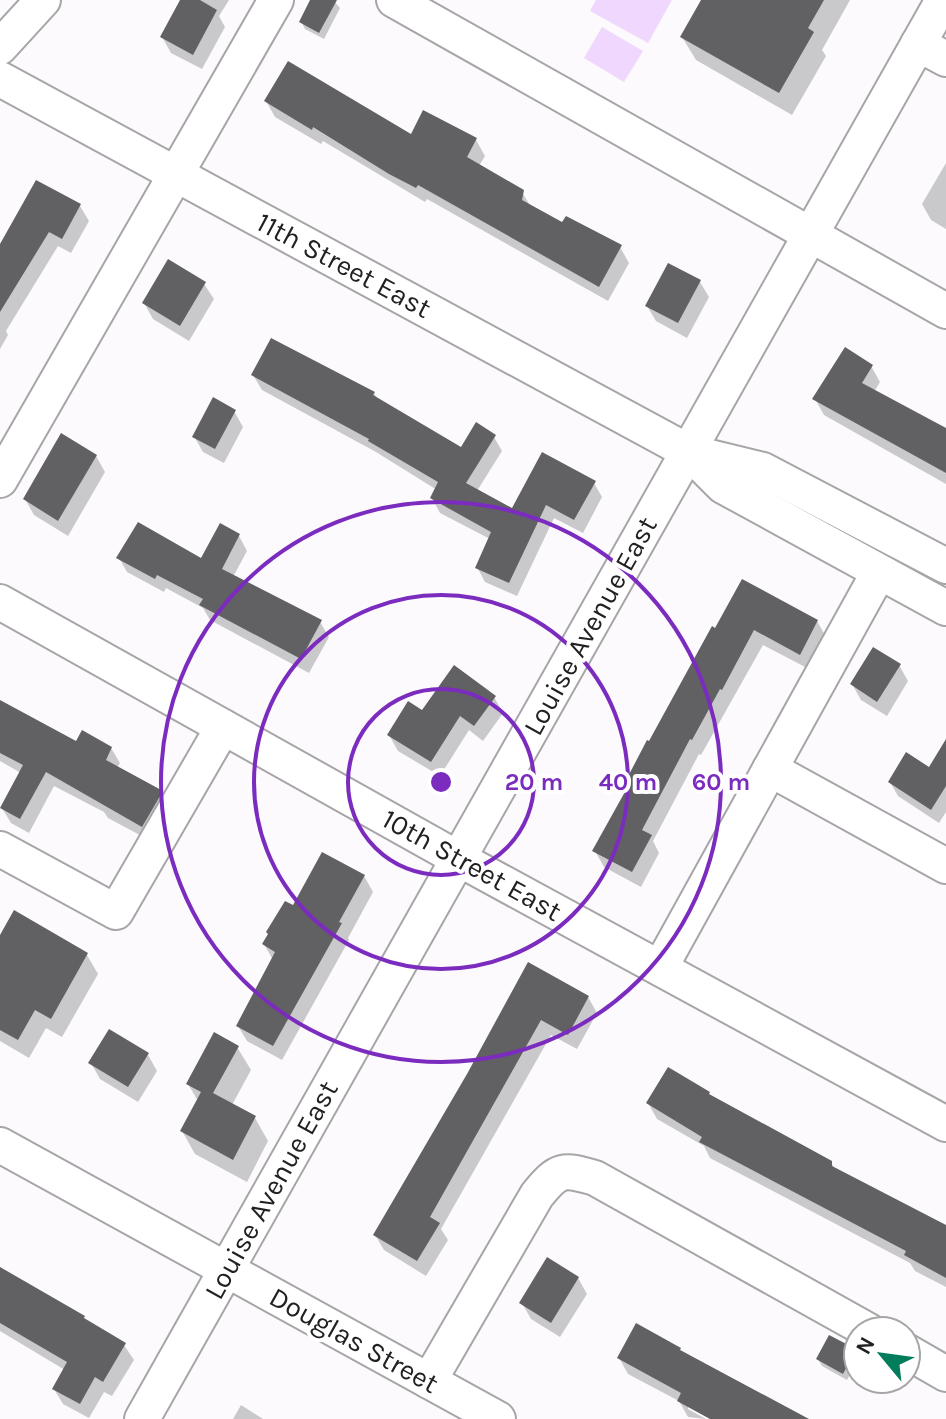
<svg xmlns="http://www.w3.org/2000/svg" width="946" height="1419" font-family="Karla,sans-serif">
<rect width="100%" height="100%" fill="#fcfafd"/>
<g fill="#f0d7fd">
<polygon points="596,0 672,0 648,43 590,11"/>
<polygon points="602,27 643,51 624,82 584,58"/>
</g>
<g fill="#0003">
<polygon points="182,0 229,0 219,16 225,27 202,69 171,53 162,37"/>
<polygon points="313,0 333,0 340,8 324,39 305,29 301,21"/>
<polygon points="703,0 850,0 822,50 826,56 792,115 696,60 682,37"/>
<polygon points="266,101 411,136 476,140 485,156 479,166 522,192 531,207 563,225 620,247 629,263 608,301 427,199 425,202 323,141 321,144 275,117"/>
<polygon points="946,163 946,229 931,220 922,204"/>
<polygon points="80,206 89,221 71,253 58,246 6,331 8,335 0,349 0,248"/>
<polygon points="700,282 709,297 687,338 656,321 647,306"/>
<polygon points="204,284 214,299 189,341 153,319 144,303"/>
<polygon points="871,366 880,382 874,392 946,431 946,484 824,415 815,399"/>
<polygon points="253,375 374,393 378,400 461,449 494,437 502,451 477,491 513,510 594,483 602,497 583,533 554,518 517,596 485,582 477,567 490,539 440,513 432,498 437,490 376,452 262,390"/>
<polygon points="234,411 243,427 224,463 203,452 194,436"/>
<polygon points="96,456 105,472 68,536 34,515 25,499"/>
<polygon points="239,536 247,551 233,577 320,622 329,637 309,673 210,620 203,608 166,588 164,592 127,572 119,558 202,561"/>
<polygon points="817,621 826,637 809,669 763,645 701,755 699,754 653,841 659,853 641,887 604,867 595,851 627,792 624,788 712,629"/>
<polygon points="899,665 908,681 887,716 861,700 852,684"/>
<polygon points="494,697 503,713 483,741 469,730 440,776 398,751 389,735 423,713"/>
<polygon points="0,702 77,743 111,748 120,763 117,768 162,792 170,807 151,841 108,818 104,812 54,786 29,833 11,823 2,808 21,773 0,761"/>
<polygon points="946,743 946,812 939,823 898,796 890,782 930,770"/>
<polygon points="364,876 373,892 348,938 349,940 282,1060 247,1041 238,1026 273,960 264,944 294,908"/>
<polygon points="0,939 87,955 98,974 62,1037 46,1028 29,1058 0,1041"/>
<polygon points="528,965 588,997 597,1013 577,1049 551,1035 441,1229 448,1240 426,1276 384,1250 375,1235 469,1075"/>
<polygon points="110,1032 148,1055 157,1071 138,1102 100,1079 91,1063"/>
<polygon points="237,1047 251,1070 232,1105 255,1118 268,1141 247,1182 195,1154 182,1131 198,1101 188,1084"/>
<polygon points="708,1094 831,1162 835,1170 946,1228 946,1287 915,1271 910,1263 710,1158 704,1146 657,1119 648,1103"/>
<polygon points="0,1269 124,1345 134,1360 112,1396 104,1392 89,1418 63,1404 54,1389 65,1370 0,1331"/>
<polygon points="578,1278 587,1294 560,1337 531,1319 522,1303"/>
<polygon points="637,1326 805,1419 714,1419 688,1405 688,1409 706,1419 688,1417 679,1401 628,1374 619,1358"/>
<polygon points="854,1350 858,1359 847,1380 822,1366 818,1359"/>
<polygon points="241,1405 263,1419 233,1419"/>
</g>
<g fill="#616062">
<polygon points="180,0 200,0 217,10 193,55 160,37"/>
<polygon points="310,0 337,0 319,33 299,22"/>
<polygon points="701,0 824,0 808,28 814,32 779,93 680,37"/>
<polygon points="288,61 411,134 423,110 477,138 467,157 524,190 522,200 562,222 566,216 622,245 599,287 418,185 416,188 389,174 313,127 312,130 264,101"/>
<polygon points="36,180 81,204 62,239 49,232 0,312 0,244"/>
<polygon points="168,259 206,282 180,326 142,303"/>
<polygon points="668,263 701,280 678,323 645,306"/>
<polygon points="271,338 375,392 373,395 461,447 476,422 496,435 466,483 512,508 542,452 596,481 574,520 546,505 509,583 475,568 491,532 430,498 438,482 368,441 369,439 251,375"/>
<polygon points="845,347 873,365 862,383 946,428 946,473 812,399"/>
<polygon points="213,397 236,410 215,449 192,437"/>
<polygon points="61,433 97,455 58,521 23,499"/>
<polygon points="138,522 201,558 220,523 240,534 222,569 322,620 301,659 199,605 203,599 157,575 155,579 116,558"/>
<polygon points="742,579 818,620 800,655 754,630 722,690 720,689 692,740 690,739 642,830 652,835 632,872 592,851 626,790 622,788 647,740 649,741 712,626 715,628"/>
<polygon points="873,647 901,664 877,702 850,684"/>
<polygon points="454,665 496,696 474,726 460,716 431,762 387,735 408,701 422,710"/>
<polygon points="0,700 76,741 82,730 112,747 106,760 163,791 142,827 46,772 20,819 0,808 23,765 0,753"/>
<polygon points="946,739 946,786 931,810 888,782 906,752 929,767"/>
<polygon points="322,852 365,875 339,922 342,923 273,1046 236,1026 275,952 262,944 268,934 266,932 285,901 293,905"/>
<polygon points="14,910 88,953 51,1019 35,1010 18,1040 0,1030 0,935"/>
<polygon points="528,962 589,996 568,1035 541,1020 430,1217 440,1223 417,1261 373,1235 467,1074"/>
<polygon points="109,1029 149,1053 128,1087 88,1063"/>
<polygon points="214,1032 239,1046 213,1093 256,1116 233,1160 180,1131 201,1092 186,1084"/>
<polygon points="668,1067 710,1092 709,1094 832,1161 832,1166 946,1225 946,1278 904,1255 906,1251 699,1142 702,1137 646,1103"/>
<polygon points="547,1257 579,1277 551,1323 519,1303"/>
<polygon points="0,1267 85,1316 84,1318 126,1343 103,1382 95,1377 80,1404 52,1389 67,1362 0,1323"/>
<polygon points="636,1323 681,1348 680,1350 809,1419 710,1419 677,1401 681,1393 617,1358"/>
<polygon points="829,1335 856,1349 843,1374 816,1359"/>
</g>
<g fill="none" stroke-linecap="round" stroke-linejoin="round">
<defs>
<g id="minor">
<polyline points="394,0 946,311"/>
<polyline points="918,44 946,59"/>
<polyline points="0,47 43,0"/>
<polyline points="0,79 689,452 763,470 946,566"/>
<polyline points="689,452 723,486 946,608"/>
<polyline points="0,480 276,0"/>
<polyline points="0,602 459,859 946,1124"/>
<polyline points="770,769 946,866"/>
<polyline points="0,849 116,912 223,727"/>
<polyline points="660,968 879,572"/>
<polyline points="0,1145 498,1419"/>
<polyline points="906,1351 946,1374"/>
<path d="M429,1381L537,1195C559,1168 563,1169 595,1178L869,1331"/>
<polyline points="142,1419 943,0"/>
</g>
</defs>
<use href="#minor" stroke="#a7a5a8" stroke-width="38"/>
<use href="#minor" stroke="#fff" stroke-width="34"/>
</g>
<g fill="none" stroke="#7b2cbf" stroke-width="4">
<circle cx="441" cy="782" r="93"/>
<circle cx="441" cy="782" r="187"/>
<circle cx="441" cy="782" r="280"/>
</g>
<g text-anchor="middle" dominant-baseline="central" stroke-width="8" stroke-linejoin="round" paint-order="stroke">
<g font-size="28" fill="#222122" stroke="#fff">
<text transform="translate(344 265) rotate(28)">11th Street East</text>
<text transform="translate(590 626) rotate(-61)">Louise Avenue East</text>
<text transform="translate(472 865) rotate(29)">10th Street East</text>
<text transform="translate(271 1190) rotate(-61)">Louise Avenue East</text>
<text transform="translate(354 1340) rotate(29)">Douglas Street</text>
</g>
</g>
<circle cx="441" cy="782" r="12" fill="#7b2cbf" stroke="#fff" stroke-width="4"/>
<g font-size="24" text-anchor="middle" font-weight="bold" fill="#7b2cbf" stroke="#fff" stroke-width="8" stroke-linejoin="round" paint-order="stroke">
<text x="534" y="790">20 m</text>
<text x="628" y="790">40 m</text>
<text x="721" y="790">60 m</text>
</g>
<g transform="translate(882 1355) rotate(299)"><circle r="38" fill="#ffffff" stroke="#a7a6a7" stroke-width="2"/>
<path d="M0-6L14 30L0 20L-14 30Z" fill="#017d5c"/>
<text y="-12" font-size="22" font-weight="bold" text-anchor="middle" fill="#222122">N</text>
</g>
</svg>
